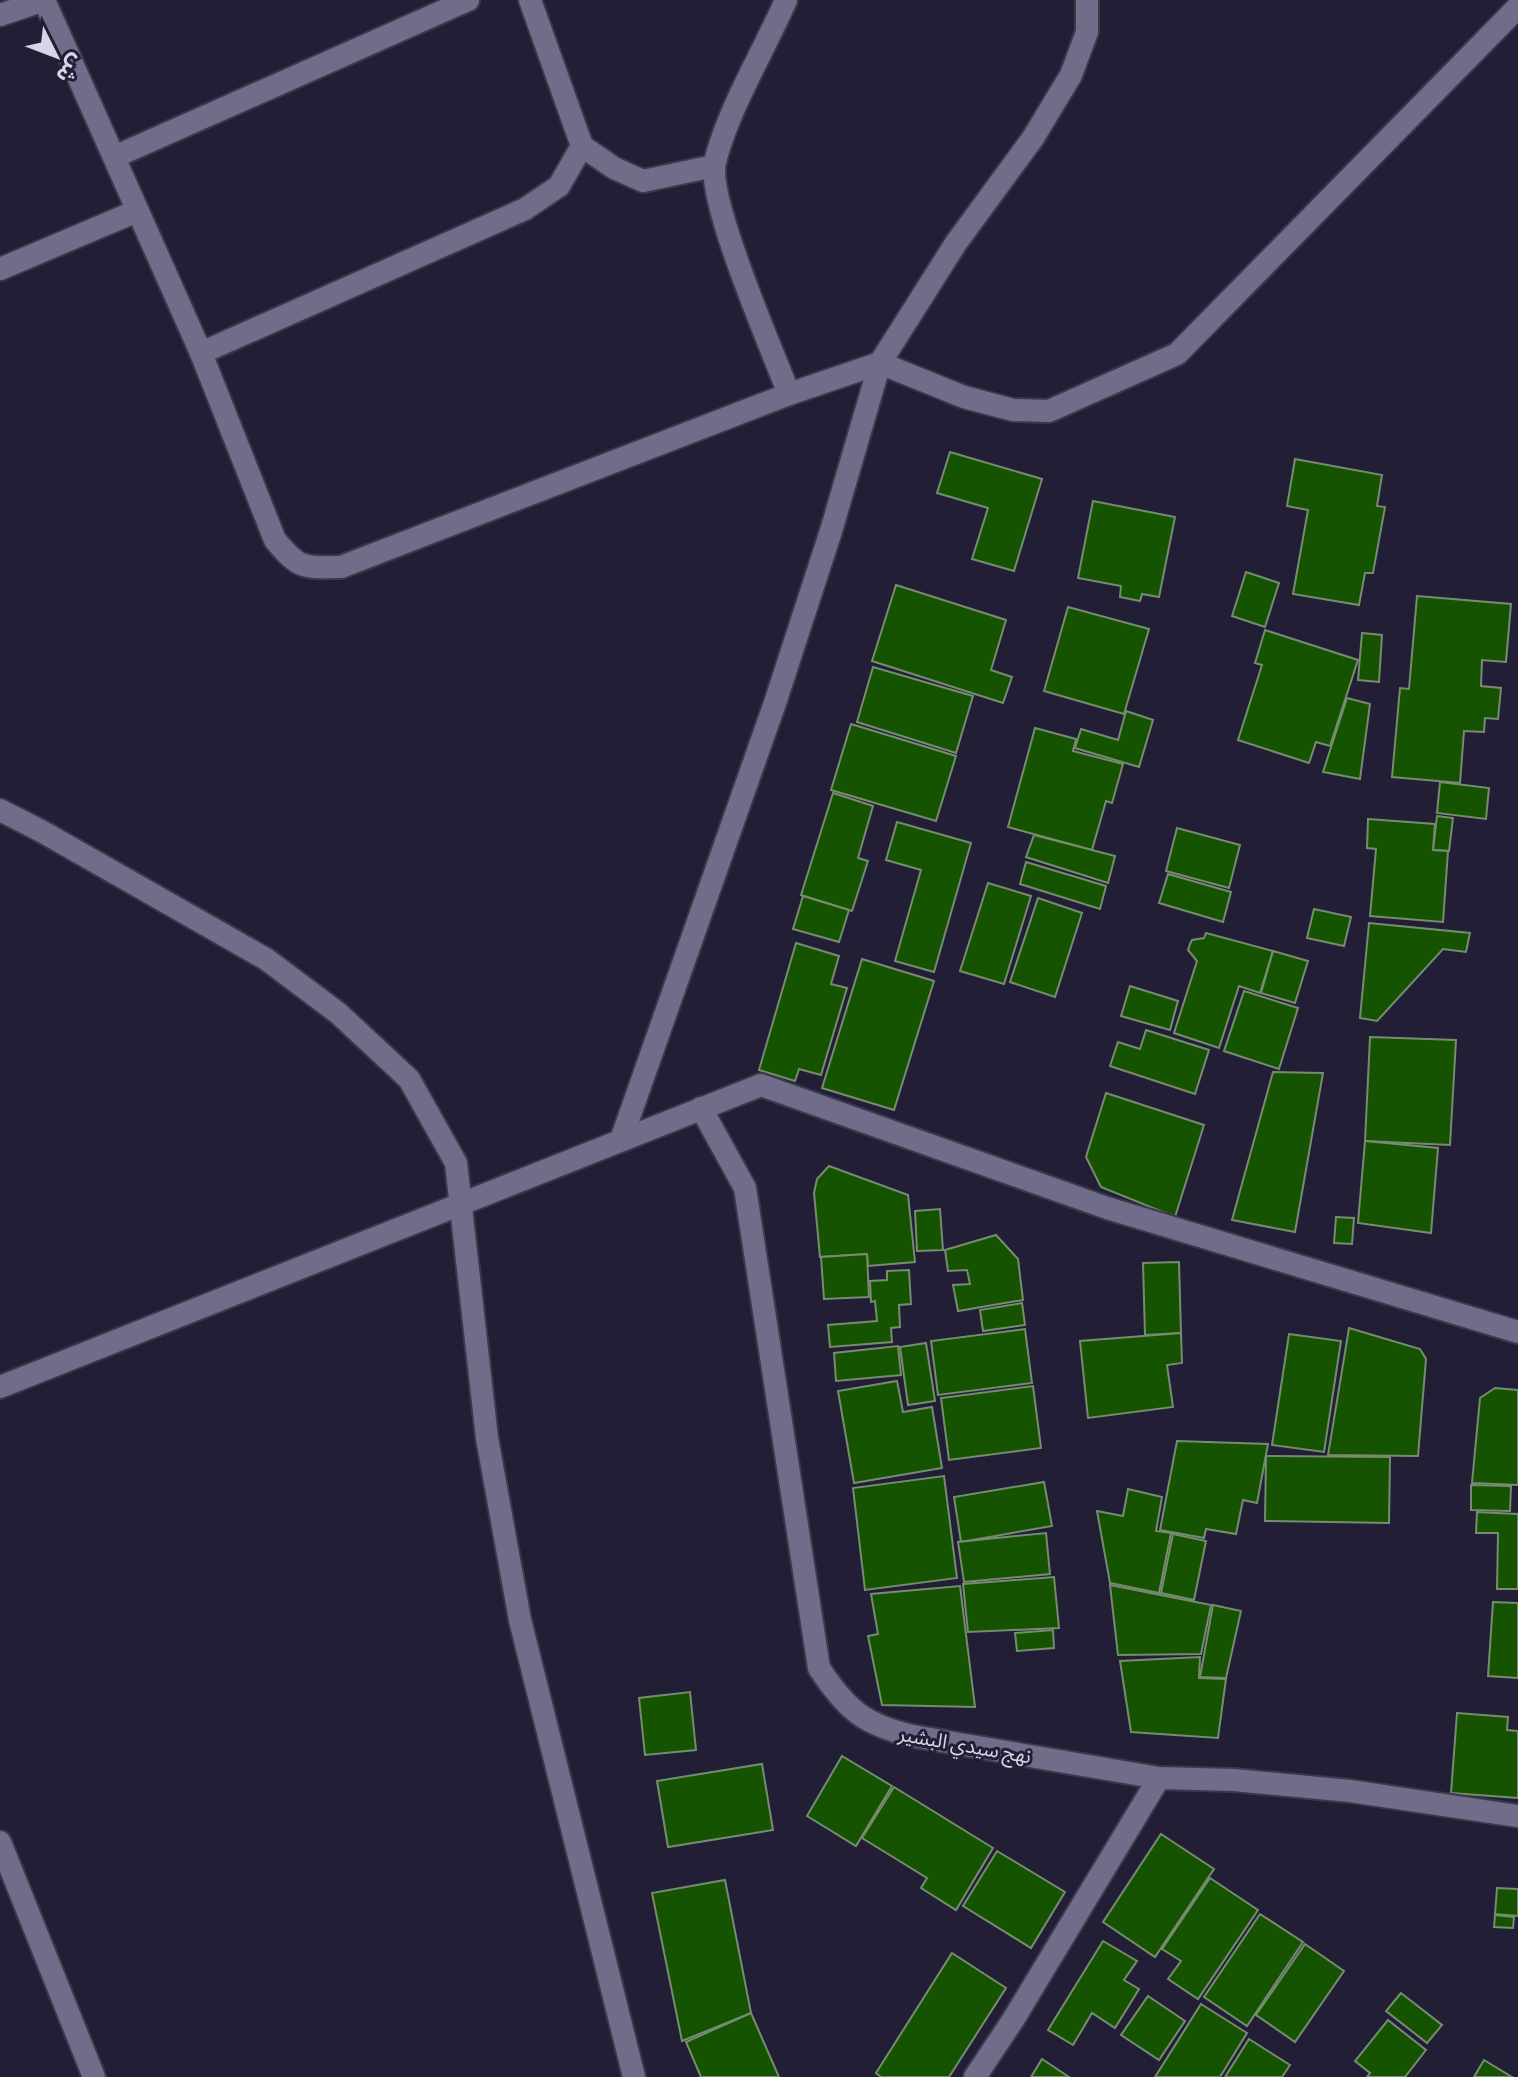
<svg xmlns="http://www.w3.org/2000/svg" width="1518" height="2077" font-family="Commissioner,'Noto Sans Arabic',sans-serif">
<rect width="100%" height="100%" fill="#211e35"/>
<g fill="#165300" stroke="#778b72" stroke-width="2">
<polygon points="950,452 1042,479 1014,571 972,559 988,508 937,493"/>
<polygon points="1295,459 1382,475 1377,506 1385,507 1373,573 1365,573 1359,605 1293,594 1308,510 1287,506"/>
<polygon points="1093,501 1175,517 1159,597 1142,594 1140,601 1120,597 1121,586 1078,578"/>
<polygon points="1246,572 1279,583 1265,627 1232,616"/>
<polygon points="896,585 1006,620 991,670 1012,677 1003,703 872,661"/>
<polygon points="1417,596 1511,604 1506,662 1482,660 1481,686 1501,688 1498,719 1485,718 1484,732 1464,731 1460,783 1392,777 1400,688 1409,689"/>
<polygon points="1068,607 1149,629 1124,714 1044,691"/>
<polygon points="1265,630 1358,660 1330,746 1316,742 1309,763 1238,740 1262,665 1255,663"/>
<polygon points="1362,633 1382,635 1379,682 1358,680"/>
<polygon points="873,667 973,696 956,753 857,722"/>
<polygon points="1347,698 1370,704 1360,779 1323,772"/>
<polygon points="1126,711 1153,720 1139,767 1075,748 1081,729 1118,740"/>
<polygon points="851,724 956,756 936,821 831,790"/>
<polygon points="1035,728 1076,739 1073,751 1123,764 1112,803 1106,801 1092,850 1008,827"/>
<polygon points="1440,782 1489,788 1486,819 1437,813"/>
<polygon points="833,793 873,806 858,858 868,861 852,911 801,895"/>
<polygon points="1437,816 1453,818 1449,851 1433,850"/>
<polygon points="1368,819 1435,824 1433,850 1448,851 1443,922 1370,916 1376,849 1367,848"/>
<polygon points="897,822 971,843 934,972 895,961 921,870 886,860"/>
<polygon points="1177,828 1240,845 1229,888 1166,871"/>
<polygon points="1034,835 1115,856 1108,883 1026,857"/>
<polygon points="1026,862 1106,886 1100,909 1020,884"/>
<polygon points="1168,874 1231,892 1223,922 1159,903"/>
<polygon points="988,883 1031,896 1004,984 960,971"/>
<polygon points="803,896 849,910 839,942 793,929"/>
<polygon points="1038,898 1082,913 1055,997 1010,982"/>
<polygon points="1314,909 1351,917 1344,946 1307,938"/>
<polygon points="1369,923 1470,933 1466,952 1443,949 1377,1021 1360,1018"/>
<polygon points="1206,933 1273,951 1260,993 1239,986 1219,1048 1174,1033 1197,961 1188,950 1190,944 1192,940 1204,938"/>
<polygon points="796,943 839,956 831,984 847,988 821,1075 799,1069 795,1081 759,1070"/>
<polygon points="1273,951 1308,961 1295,1003 1261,993"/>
<polygon points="862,959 934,981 894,1110 822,1088"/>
<polygon points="1130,986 1178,1001 1170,1030 1121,1016"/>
<polygon points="1244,991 1298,1008 1279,1069 1224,1051"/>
<polygon points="1146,1030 1209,1050 1195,1094 1110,1066 1118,1042 1140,1049"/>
<polygon points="1370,1037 1456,1040 1450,1145 1365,1141"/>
<polygon points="1273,1072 1323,1073 1295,1232 1232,1220"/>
<polygon points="1106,1093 1204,1125 1175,1217 1101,1187 1086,1157"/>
<polygon points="1365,1141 1438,1148 1431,1233 1358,1223"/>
<polygon points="829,1166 908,1195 915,1262 868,1266 867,1254 820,1257 814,1193 817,1179"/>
<polygon points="940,1209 943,1250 917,1251 915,1211"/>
<polygon points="1336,1217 1354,1218 1352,1244 1334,1243"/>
<polygon points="996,1235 1018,1259 1023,1300 958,1311 953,1285 970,1284 967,1270 948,1271 945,1250"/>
<polygon points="867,1254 869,1297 824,1299 821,1257"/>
<polygon points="1179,1262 1181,1333 1145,1335 1143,1263"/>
<polygon points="909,1270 911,1304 899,1305 900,1327 891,1328 892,1342 830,1347 828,1325 877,1321 875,1301 871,1302 870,1281 887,1280 887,1271"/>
<polygon points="1022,1303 1025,1325 983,1331 980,1310"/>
<polygon points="1349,1328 1420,1349 1426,1359 1418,1456 1328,1455"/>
<polygon points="1025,1329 1032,1383 938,1395 931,1341"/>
<polygon points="1181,1333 1182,1363 1167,1365 1173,1407 1088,1418 1080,1341"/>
<polygon points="1289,1334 1341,1341 1324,1452 1272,1445"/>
<polygon points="926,1343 935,1401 908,1405 900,1347"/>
<polygon points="898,1346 901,1375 836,1381 834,1353"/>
<polygon points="897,1381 903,1412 932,1407 942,1468 854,1483 838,1391"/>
<polygon points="1033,1386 1041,1448 949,1460 941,1398"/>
<polygon points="1495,1388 1518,1390 1518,1485 1472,1483 1480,1398"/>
<polygon points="1177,1441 1268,1444 1257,1503 1243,1500 1236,1534 1206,1529 1204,1538 1160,1530"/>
<polygon points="1266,1456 1390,1457 1389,1523 1265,1521"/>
<polygon points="944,1476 957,1578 865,1590 853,1488"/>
<polygon points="1044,1482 1052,1526 961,1542 954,1497"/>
<polygon points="1471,1485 1511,1486 1510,1511 1471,1510"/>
<polygon points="1128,1489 1162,1497 1156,1531 1171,1533 1159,1593 1110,1583 1097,1511 1123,1516"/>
<polygon points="1477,1512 1518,1514 1518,1589 1497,1589 1498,1533 1476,1533"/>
<polygon points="1046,1533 1050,1574 964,1582 958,1542"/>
<polygon points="1173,1534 1206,1541 1194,1600 1161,1593"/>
<polygon points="1054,1577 1059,1628 968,1632 963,1584"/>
<polygon points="1110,1585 1211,1605 1201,1654 1118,1655"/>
<polygon points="960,1586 975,1707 882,1705 868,1636 878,1634 871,1594"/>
<polygon points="1493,1602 1518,1603 1518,1678 1488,1676"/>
<polygon points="1213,1605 1241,1611 1226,1678 1200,1677"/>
<polygon points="1053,1630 1054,1648 1017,1651 1015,1633"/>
<polygon points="1200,1657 1199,1678 1226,1679 1218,1738 1131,1732 1120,1661"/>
<polygon points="690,1692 696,1750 645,1755 639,1698"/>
<polygon points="1457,1713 1508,1717 1507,1730 1518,1731 1518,1798 1451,1793"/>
<polygon points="842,1756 892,1786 856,1846 807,1816"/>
<polygon points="762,1764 773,1830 668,1847 657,1781"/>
<polygon points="894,1787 993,1848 956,1910 921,1888 927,1878 862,1838"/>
<polygon points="1161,1834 1214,1869 1155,1957 1103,1922"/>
<polygon points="997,1851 1065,1892 1031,1948 963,1906"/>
<polygon points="1210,1878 1258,1910 1198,1999 1168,1979 1181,1961 1162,1949"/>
<polygon points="725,1880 751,2013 682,2041 652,1893"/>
<polygon points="1497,1888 1518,1889 1518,1916 1495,1914"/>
<polygon points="1260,1914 1303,1942 1247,2026 1204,1997"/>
<polygon points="1495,1915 1514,1917 1513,1928 1494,1927"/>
<polygon points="1103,1941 1137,1961 1124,1980 1139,1989 1115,2028 1092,2013 1073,2045 1048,2030"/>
<polygon points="1305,1944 1344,1971 1295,2042 1256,2015"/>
<polygon points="952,1953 1006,1988 949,2077 881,2077 876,2073"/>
<polygon points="1401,1993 1442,2025 1427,2043 1386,2011"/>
<polygon points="1148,1996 1185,2021 1159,2060 1121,2035"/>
<polygon points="1201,2004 1247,2033 1220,2077 1155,2077"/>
<polygon points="751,2013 779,2077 701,2077 686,2042"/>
<polygon points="1388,2020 1426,2050 1405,2077 1367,2077 1370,2073 1355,2061"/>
<polygon points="1249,2039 1290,2065 1282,2077 1225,2077"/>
<polygon points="1042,2059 1069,2077 1031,2077"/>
<polygon points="1484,2060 1512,2077 1474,2077"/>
</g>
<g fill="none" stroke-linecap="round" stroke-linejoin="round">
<defs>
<g id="minor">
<path d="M44,0L201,353L275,540C299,569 304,568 341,567L789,394L880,363L964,397L1013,410L1049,411L1177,354L1518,7"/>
<polyline points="530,0 582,146 614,168 643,181 714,166"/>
<path d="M786,0C764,51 728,109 715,162C706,199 773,352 789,394"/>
<polyline points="0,15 44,0"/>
<polyline points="114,157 468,0"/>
<polyline points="0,269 137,211"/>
<polyline points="201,353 525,209 559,186 582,146"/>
<polyline points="0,810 43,832 266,959 338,1013 409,1079 456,1163 487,1438 520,1620 634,2077"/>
<path d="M701,1108L745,1188L819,1668C846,1709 864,1725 913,1736L1159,1778L1234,1780L1350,1791L1518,1816"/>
<polyline points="621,1140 775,703 831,531 880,363 956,243 1033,138 1071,75 1087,32 1087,0"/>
<polyline points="0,1387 761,1085 1107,1208 1518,1332"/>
<polyline points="0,1842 94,2077"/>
<polyline points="975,2077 1013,2020 1159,1778"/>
</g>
</defs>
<use href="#minor" stroke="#3c384c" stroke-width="26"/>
<use href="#minor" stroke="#706d8a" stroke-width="22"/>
</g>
<g text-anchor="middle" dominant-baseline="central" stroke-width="6" stroke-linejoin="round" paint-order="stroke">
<g font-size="20" fill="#d6d5e5" stroke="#211e35">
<text transform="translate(965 1744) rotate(10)">نهج سيدي البشير</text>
</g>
</g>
<g transform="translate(56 56) rotate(132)" stroke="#211e35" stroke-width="6" paint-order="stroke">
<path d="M0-6L14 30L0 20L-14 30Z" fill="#d6d5e5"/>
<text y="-12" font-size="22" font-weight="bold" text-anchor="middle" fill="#d6d5e5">ش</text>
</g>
</svg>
